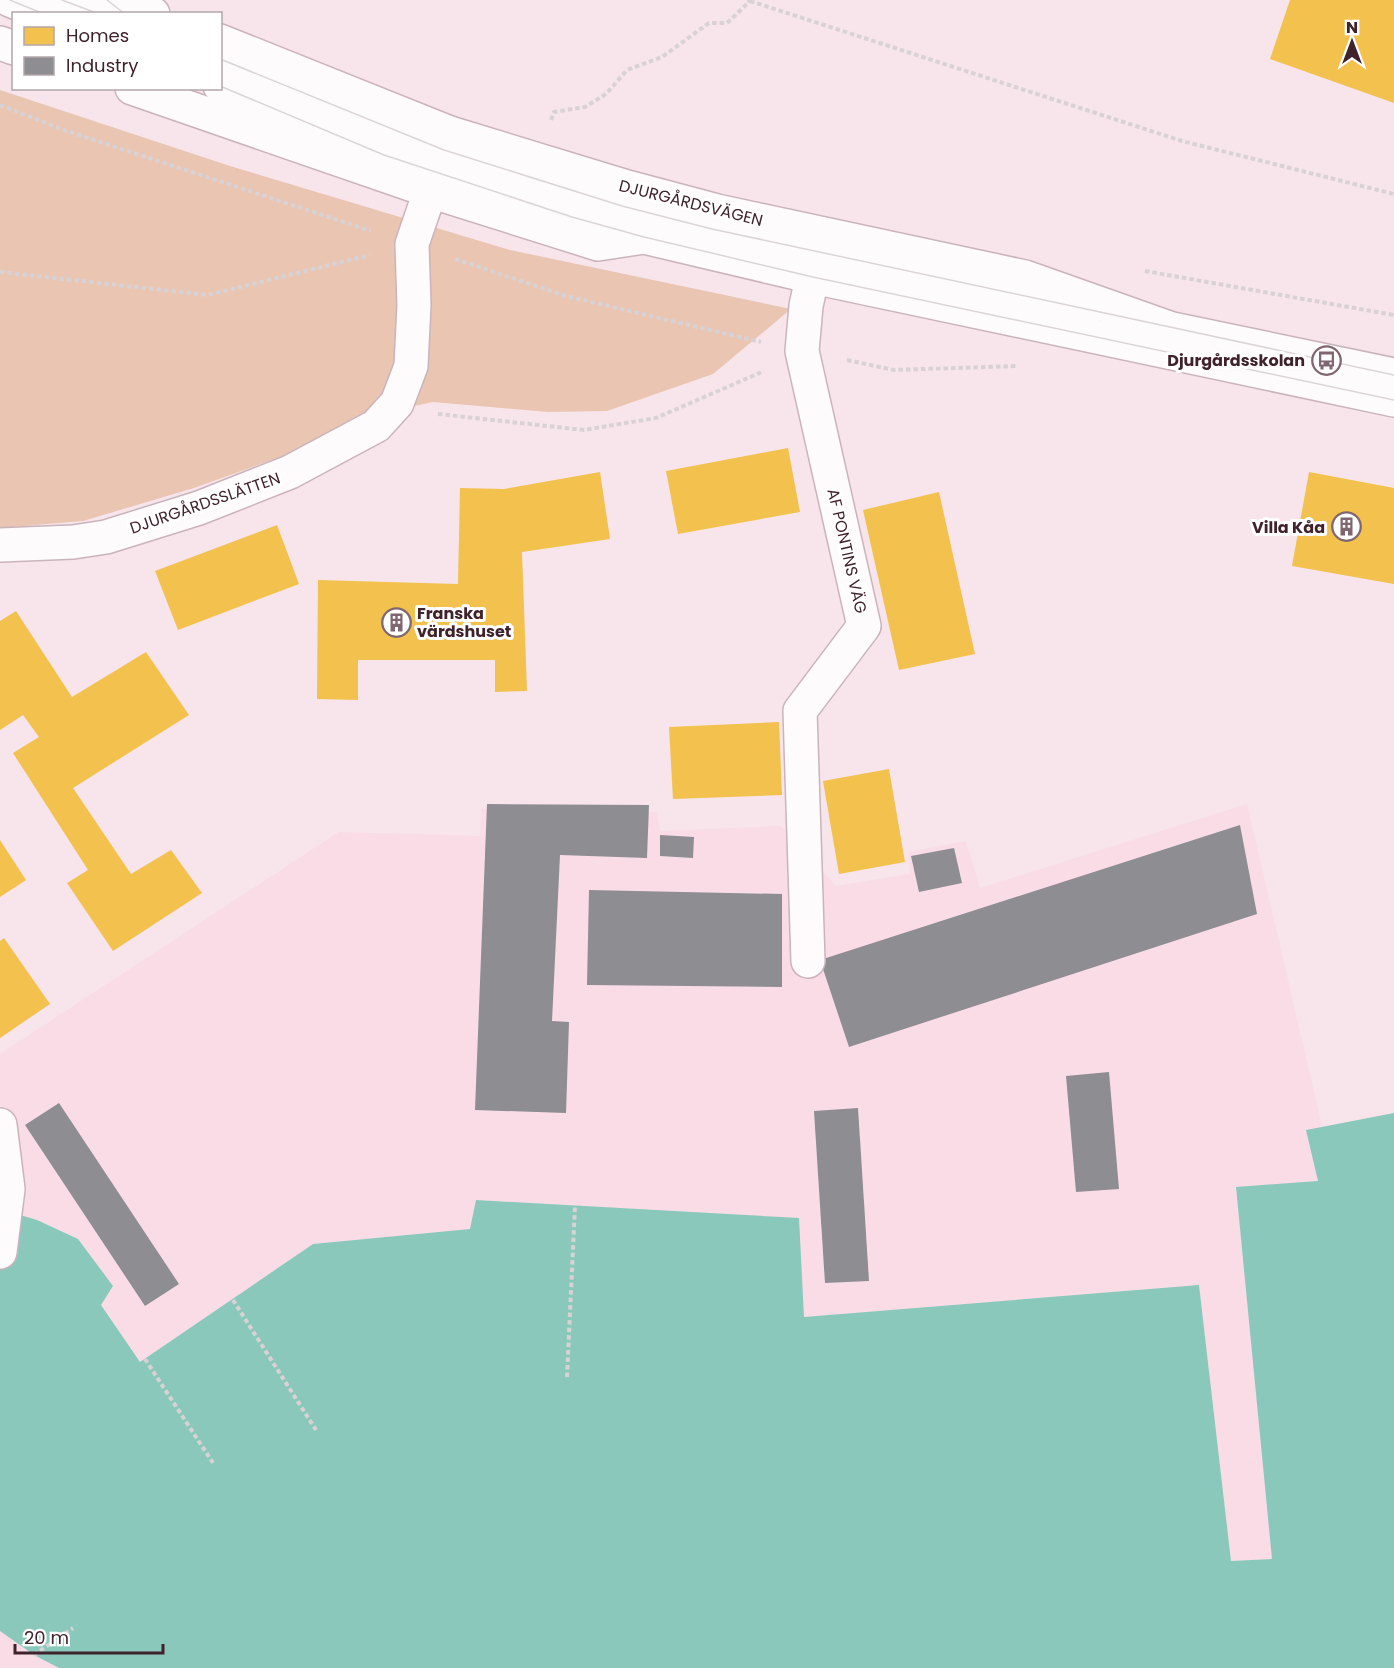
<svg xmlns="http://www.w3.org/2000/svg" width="1394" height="1668" font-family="Poppins,sans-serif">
<rect width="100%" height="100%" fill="#f7e5eb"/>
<g fill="#f9dce6">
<polygon points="1247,804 1322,1126 1306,1130 1319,1181 1236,1188 1273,1559 1231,1561 1199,1285 804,1317 575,1206 476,1200 471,1229 313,1244 140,1362 101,1305 78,1239 37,1220 0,1209 0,1054 339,832 480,836 481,809 657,812 660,831 781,826 836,886 910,874 908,852 966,841 980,888"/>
<polygon points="0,1631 34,1655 59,1668 0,1668"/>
</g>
<polygon fill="#e9c5b2" points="0,90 230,166 510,250 791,309 713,374 607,411 548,412 433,402 362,417 283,456 194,488 83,521 0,528"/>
<polygon fill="#8ac8bb" points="1394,1113 1394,1668 59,1668 34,1655 0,1631 0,1209 37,1220 78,1239 113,1286 101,1305 140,1362 313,1244 470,1229 476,1200 799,1218 804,1317 1199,1285 1231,1561 1272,1559 1236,1187 1318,1181 1306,1130"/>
<g fill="#f2c14e">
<polygon points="1290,0 1394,0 1394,103 1270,59"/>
<polygon points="788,448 800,512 678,534 666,471"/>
<polygon points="600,472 610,539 522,552 527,691 495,692 495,660 358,660 358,700 317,699 318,580 458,584 460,488 504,489"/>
<polygon points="1309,472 1394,488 1394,584 1292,566"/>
<polygon points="939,492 975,654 899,670 863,510"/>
<polygon points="277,525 299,584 178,630 155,571"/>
<polygon points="16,611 72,697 146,652 189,715 73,788 131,874 171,850 202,893 113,951 67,883 88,870 13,753 39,737 23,715 0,730 0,621"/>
<polygon points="779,722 782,795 673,799 669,727"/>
<polygon points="889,769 905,862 839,874 823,781"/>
<polygon points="0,840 26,880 0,897"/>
<polygon points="4,938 50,1004 0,1038 0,941"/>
</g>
<g fill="#8d8d92">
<polygon points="487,804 649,805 647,858 560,855 552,1021 569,1022 566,1113 475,1110"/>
<polygon points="1240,825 1257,914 849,1047 820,960"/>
<polygon points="660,835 694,837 693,858 660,856"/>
<polygon points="954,848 962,883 919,892 911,856"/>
<polygon points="589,890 782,894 782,987 587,985"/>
<polygon points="1109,1072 1119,1189 1076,1192 1066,1076"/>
<polygon points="59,1103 179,1284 145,1306 25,1125"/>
<polygon points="858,1108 869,1281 825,1283 814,1111"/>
</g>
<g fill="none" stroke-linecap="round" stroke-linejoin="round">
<defs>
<g id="minor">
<polyline points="10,0 44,14"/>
<polyline points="62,0 99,14"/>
<polyline points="220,59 444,150 622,206 712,229 1086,310"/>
<polyline points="220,86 384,155 572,217 644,237"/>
<polyline points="0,545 73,542 106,537 199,508 290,472 376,426 397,403 411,366 414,305 412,244 450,133"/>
<polyline points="808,961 800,711 864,626 802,351 806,306 818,250"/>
<polyline points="0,1125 8,1189 0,1252"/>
</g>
<g id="tertiary">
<polyline points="118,0 153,14"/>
<polyline points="220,41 450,133 627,187 717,211 1025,277 1172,329 1394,375"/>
<polyline points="0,43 14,48"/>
<polyline points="132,88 430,191 598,244 644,237 813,277 1394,400"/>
</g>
</defs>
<use href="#minor" stroke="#cab4bb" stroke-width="36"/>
<use href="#tertiary" stroke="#cab4bb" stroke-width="36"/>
<g stroke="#d9d2d5" stroke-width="4" stroke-dasharray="4.5 3" stroke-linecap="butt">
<polyline points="750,1 1182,141 1394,194"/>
<polyline points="0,105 64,130 371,231"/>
<polyline points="551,120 554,112 585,107 606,94 627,70 662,57 709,23 727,23 750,1 746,0"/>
<polyline points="455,259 566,296 761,342"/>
<polyline points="1145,271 1394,315"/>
<polyline points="0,272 208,295 370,255"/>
<polyline points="847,360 894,370 1016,366"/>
<polyline points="438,414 584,430 656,418 764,371"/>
<polyline points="233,1300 316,1430"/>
<polyline points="145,1359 213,1463"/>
<polyline points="567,1377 575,1206"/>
<polyline points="34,1655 73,1628"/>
</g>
<use href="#minor" stroke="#fefbfc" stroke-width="33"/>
<use href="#tertiary" stroke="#fefbfc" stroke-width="33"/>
<g stroke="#dcd5d7" stroke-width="1.5">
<polyline points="10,0 44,14"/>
<polyline points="62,0 99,14"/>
<polyline points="107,0 125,14"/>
<polyline points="220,59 444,150 622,206 712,229 1394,375"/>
<polyline points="220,86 384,155 572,217 644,237 813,277 1394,400"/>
</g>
</g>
<defs>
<symbol id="bus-ring" viewBox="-11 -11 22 22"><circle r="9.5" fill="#fff" stroke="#806670" stroke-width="1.5"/><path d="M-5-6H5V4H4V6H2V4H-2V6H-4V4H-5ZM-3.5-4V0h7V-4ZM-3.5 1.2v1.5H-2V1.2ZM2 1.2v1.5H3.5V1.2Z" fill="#806670"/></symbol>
<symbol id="building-ring" viewBox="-11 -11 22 22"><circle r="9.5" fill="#fff" stroke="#806670" stroke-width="1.5"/><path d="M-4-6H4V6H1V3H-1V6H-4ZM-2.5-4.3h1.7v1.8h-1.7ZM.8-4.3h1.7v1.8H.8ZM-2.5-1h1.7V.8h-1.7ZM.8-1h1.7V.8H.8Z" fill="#806670"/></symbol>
</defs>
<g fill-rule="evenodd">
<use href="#bus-ring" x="1310" y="344" width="33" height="33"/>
<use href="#building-ring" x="1330" y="510" width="33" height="33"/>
<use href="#building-ring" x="380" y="606" width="33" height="33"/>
</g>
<g text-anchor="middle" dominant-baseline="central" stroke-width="6" stroke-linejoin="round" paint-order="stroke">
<g font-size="16" fill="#40222d" stroke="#fff">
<text transform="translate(691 203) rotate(14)">DJURGÅRDSVÄGEN</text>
<text transform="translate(205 503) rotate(-19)">DJURGÅRDSSLÄTTEN</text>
<text transform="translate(847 551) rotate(77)">AF PONTINS VÄG</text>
</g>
<g font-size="16" font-weight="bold" fill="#40222d" stroke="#fff" text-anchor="end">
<text x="1305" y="360">Djurgårdsskolan</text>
<text x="1325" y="527">Villa Kåa</text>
<text x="417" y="613" text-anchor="start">Franska<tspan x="417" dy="18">värdshuset</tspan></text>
</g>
</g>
<rect x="12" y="12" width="210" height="78" fill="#ffffff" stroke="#b3a7ab" stroke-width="1.5"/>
<rect x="24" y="27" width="30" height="18" fill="#f2c14e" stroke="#b3a7ab" stroke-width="1.5"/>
<text x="66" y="42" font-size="18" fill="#40222d">Homes</text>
<rect x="24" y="57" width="30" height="18" fill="#8d8d92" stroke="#b3a7ab" stroke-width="1.5"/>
<text x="66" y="72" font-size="18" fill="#40222d">Industry</text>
<g transform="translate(1352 42)" stroke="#ffffff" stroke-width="4.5" paint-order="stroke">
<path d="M0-4.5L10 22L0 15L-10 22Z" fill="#40222d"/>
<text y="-9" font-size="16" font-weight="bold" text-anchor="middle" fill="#40222d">N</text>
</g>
<path d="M15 1644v9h148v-9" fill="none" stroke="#40222d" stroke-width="3"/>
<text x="24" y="1644" font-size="18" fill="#40222d" stroke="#ffffff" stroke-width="4.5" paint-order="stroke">20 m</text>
</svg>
